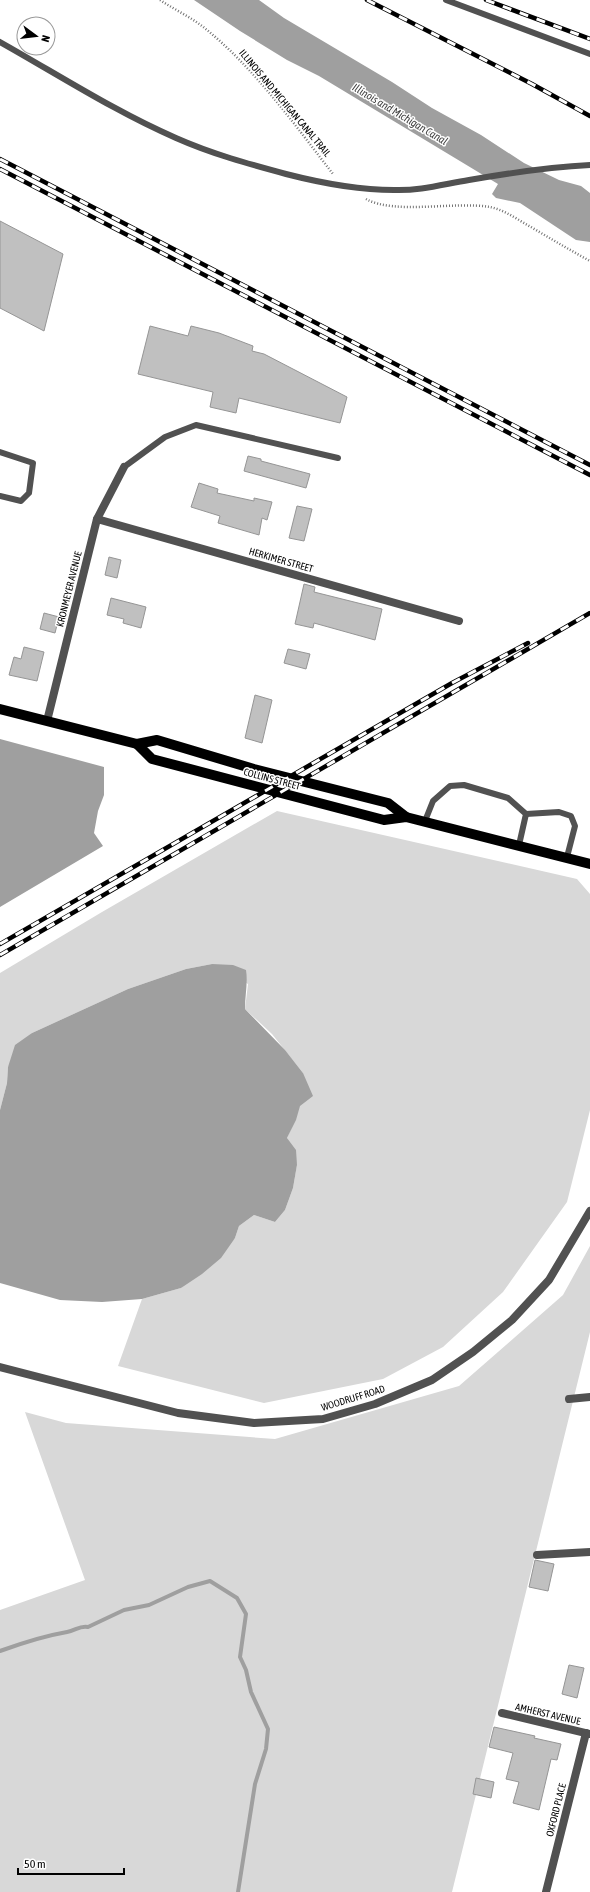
<svg xmlns="http://www.w3.org/2000/svg" width="590" height="1892" font-family="'Asap Condensed',sans-serif">
<rect width="100%" height="100%" fill="#fff"/>
<g fill="#d8d8d8">
<path d="M277,811L577,879L590,894V1110L567,1202L503,1292L443,1347L383,1379L264,1403L118,1366L142,1299L181,1288L235,1238L239,1226L254,1215L275,1222L285,1210L293,1188L297,1165L287,1138C298,1116 301,1097 303,1073L272,1034L245,1009L248,984L212,964L186,969L128,989L32,1033L8,1067L7,1083L0,1110V973L102,912Z"/>
<polygon points="590,1246 590,1332 452,1892 0,1892 0,1610 85,1580 25,1412 66,1423 275,1439 459,1386 563,1295"/>
</g>
<g fill="#9f9f9f">
<polygon points="194,0 259,0 284,18 392,82 432,108 481,135 524,163 559,180 581,186 590,193 590,242 576,240 520,203 496,198 492,194 498,184 319,76 287,60 240,31"/>
<polygon points="0,739 104,767 104,795 98,811 94,833 103,846 0,907"/>
<path d="M212,964L233,965L246,970C248,983 245,995 245,1009L285,1050L303,1073L313,1096L300,1106L296,1120L287,1138L296,1150L297,1165L293,1188L285,1210L275,1222L254,1215L239,1226L235,1238L221,1258L202,1274L181,1288L142,1299L102,1302L60,1300L0,1283V1110L7,1083L8,1067L15,1045L32,1033L128,989L186,969Z"/>
</g>
<g fill="none" stroke-linecap="round" stroke-linejoin="round">
<path stroke="#9f9f9f" stroke-width="4" d="M0,1651C22,1643 44,1636 67,1632C75,1631 80,1625 88,1627L124,1610L149,1605L188,1587L210,1581L237,1598L246,1614L240,1657L246,1670L251,1692L268,1729L266,1749L255,1784L238,1892"/>
</g>
<g fill="#c0c0c0" stroke="#959595">
<polygon points="0,221 63,254 44,331 0,308"/>
<polygon points="150,326 188,336 191,326 219,333 253,346 252,351 264,354 347,397 340,423 239,398 236,413 210,407 213,392 138,374"/>
<polygon points="248,456 261,459 261,461 310,474 306,488 244,471"/>
<polygon points="199,483 218,489 217,493 254,501 254,498 272,502 267,520 262,518 259,535 218,523 220,516 191,507"/>
<polygon points="297,506 312,509 304,541 289,538"/>
<polygon points="109,557 121,560 117,578 105,575"/>
<polygon points="304,584 315,587 314,592 382,609 375,640 314,623 313,628 295,624"/>
<polygon points="111,598 146,607 141,628 123,623 124,619 107,615"/>
<polygon points="44,613 59,617 55,633 40,629"/>
<polygon points="24,647 44,652 37,681 9,675 14,657 21,659"/>
<polygon points="288,649 310,654 306,669 284,663"/>
<polygon points="255,695 272,700 262,743 245,738"/>
<polygon points="535,1560 554,1564 548,1591 529,1587"/>
<polygon points="569,1665 584,1668 577,1698 562,1694"/>
<polygon points="494,1727 535,1736 534,1738 561,1744 557,1760 551,1759 539,1810 513,1803 519,1782 506,1779 513,1753 489,1747"/>
<polygon points="476,1778 494,1782 491,1798 473,1794"/>
</g>
<g fill="none" stroke-linecap="round" stroke-linejoin="round">
<g stroke="#737373" stroke-width="2.5" stroke-dasharray="1 2" stroke-linecap="butt">
<path d="M160,0C175,10 193,18 207,30C256,70 294,124 333,174"/>
<path d="M366,199C395,215 454,201 490,207C505,210 518,220 531,227C551,239 570,250 590,261"/>
</g>
<g stroke="#515151" stroke-width="6">
<polyline points="446,0 590,54"/>
<path d="M0,42C57,74 116,112 176,138C212,154 249,164 286,174C321,183 358,190 394,190C420,191 444,184 469,180C509,173 550,167 590,165"/>
<polyline points="0,452 33,463 29,493 21,501 0,496"/>
<polyline points="124,467 165,437 196,425 338,458"/>
<polyline points="526,814 559,812 571,816 575,826 567,857"/>
<polyline points="425,821 433,801 450,786 464,785 508,798 526,814 519,845"/>
</g>
<g stroke="#515151" stroke-width="8">
<polyline points="97,519 459,621"/>
<polyline points="47,721 97,519 124,467"/>
<polyline points="0,1367 178,1413 254,1423 323,1419 375,1404 432,1380 473,1352 512,1320 549,1280 590,1211"/>
<polyline points="569,1399 590,1397"/>
<polyline points="537,1555 590,1552"/>
<polyline points="502,1713 590,1734"/>
<polyline points="546,1892 586,1733"/>
</g>
<g stroke="#000" stroke-width="10">
<polyline points="0,709 137,744 157,740 254,769 388,803 406,817"/>
<polyline points="137,744 152,759 384,820 406,817 590,864"/>
</g>
<defs>
<g id="rail">
<polyline points="367,0 532,84 590,116"/>
<polyline points="486,0 590,39"/>
<polyline points="0,159 590,465"/>
<polyline points="0,169 590,475"/>
<polyline points="0,944 452,683 528,643"/>
<polyline points="0,955 590,613"/>
</g>
</defs>
<use href="#rail" stroke="#000" stroke-width="4.5"/>
<use href="#rail" stroke="#fff" stroke-width="3" stroke-dasharray="9" stroke-linecap="butt"/>
</g>
<g text-anchor="middle" dominant-baseline="central" stroke-width="3" stroke-linejoin="round" paint-order="stroke">
<g font-size="10" fill="#000" stroke="#fff">
<text transform="translate(285 103) rotate(50)">ILLINOIS AND MICHIGAN CANAL TRAIL</text>
<text transform="translate(281 560) rotate(16)">HERKIMER STREET</text>
<text transform="translate(69 589) rotate(-76)">KRONMEYER AVENUE</text>
<text transform="translate(272 779) rotate(15)">COLLINS STREET</text>
<text transform="translate(353 1398) rotate(-17)">WOODRUFF ROAD</text>
<text transform="translate(548 1714) rotate(13)">AMHERST AVENUE</text>
<text transform="translate(556 1810) rotate(-76)">OXFORD PLACE</text>
</g>
<g font-size="11" font-style="italic" fill="#404040" stroke="#fff">
<text transform="translate(400 114) rotate(31)">Illinois and Michigan Canal</text>
</g>
</g>
<g transform="translate(36 36) rotate(105)"><circle r="19" fill="#ffffff" stroke="#999999"/>
<path d="M0-3L7 15L0 10L-7 15Z" fill="#000000"/>
<text y="-6" font-size="11" font-weight="bold" text-anchor="middle" fill="#000000">N</text>
</g>
<path d="M18 1868v6h106v-6" fill="none" stroke="#000000" stroke-width="2"/>
<text x="24" y="1868" font-size="12" fill="#000000" stroke="#ffffff" stroke-width="3" paint-order="stroke">50 m</text>
</svg>
